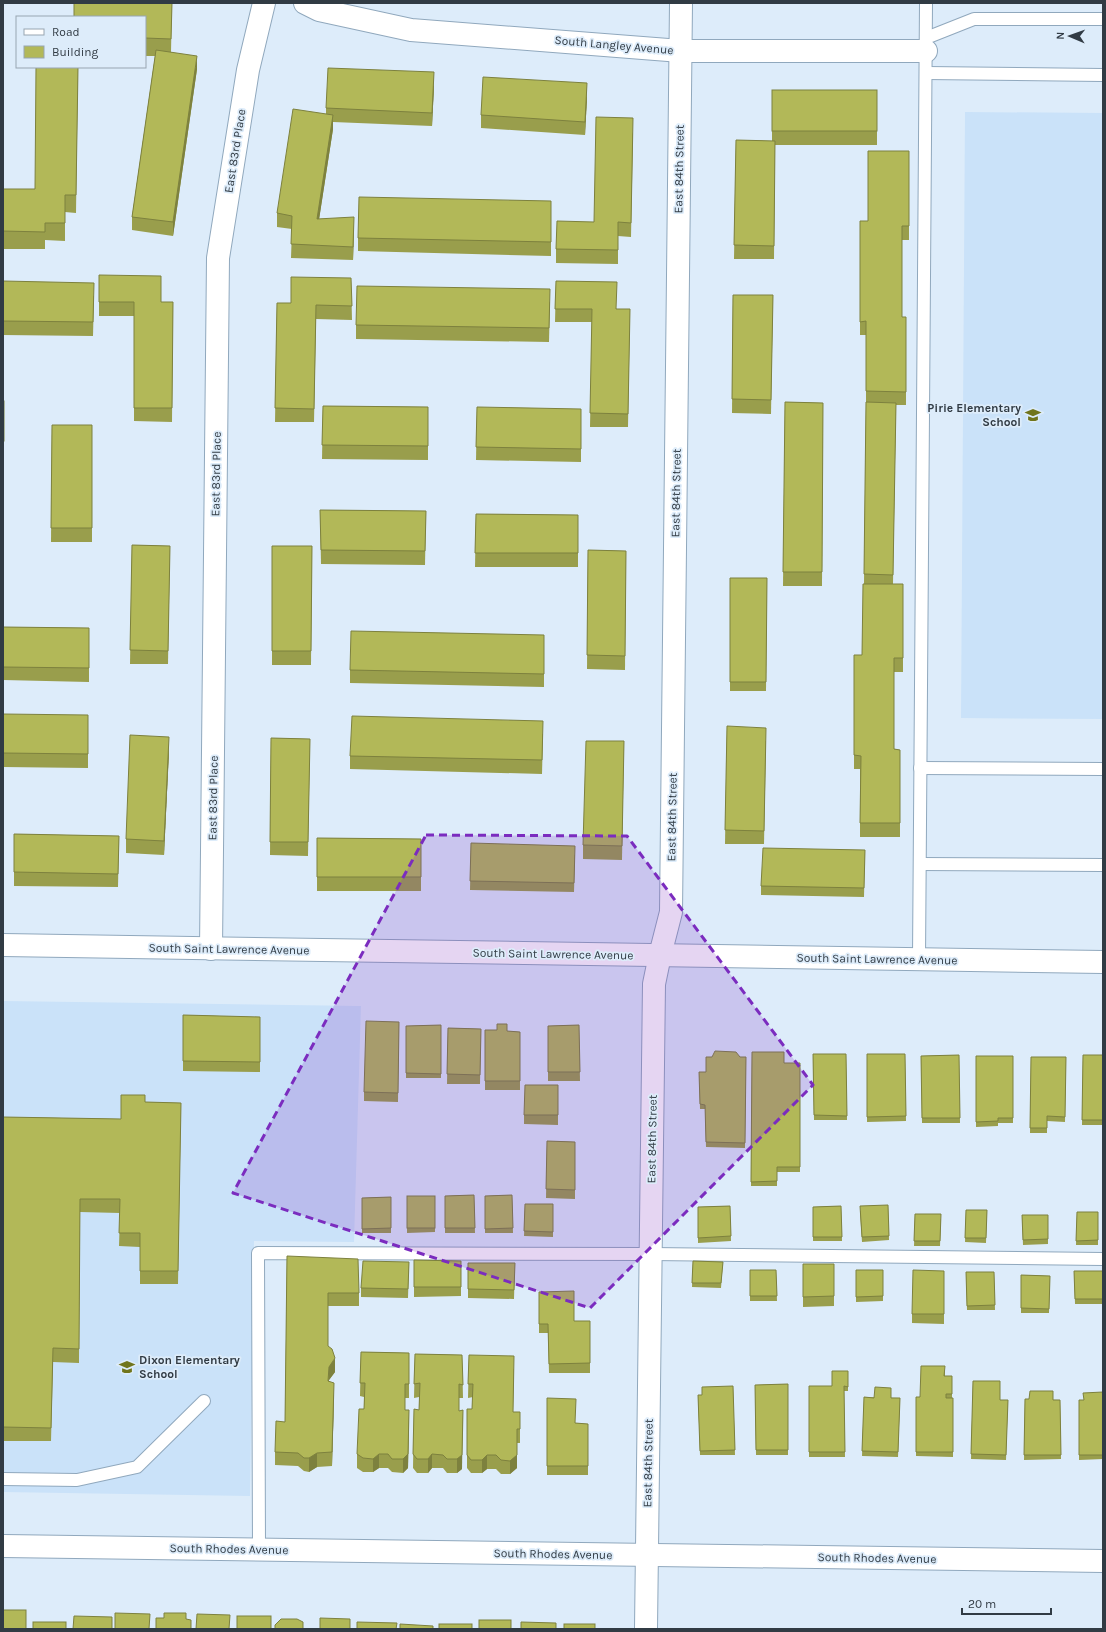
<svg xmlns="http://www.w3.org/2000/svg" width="1106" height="1632" font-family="Karla,sans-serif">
<rect width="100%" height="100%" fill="#ddecfa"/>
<g fill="#cae2f9">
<polygon points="965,112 1103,113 1103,719 961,718"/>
<polygon points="3,1001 361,1006 354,1242 254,1241 250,1496 3,1492"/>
</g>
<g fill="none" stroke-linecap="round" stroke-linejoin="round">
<defs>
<g id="service">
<polyline points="926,38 974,19 1103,19"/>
<polyline points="926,73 1103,75"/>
<polyline points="920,768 1103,769"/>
<polyline points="920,864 1103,865"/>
<polyline points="919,959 926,3"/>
<polyline points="3,1479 77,1480 137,1467 204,1401"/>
<polyline points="259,1549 258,1253 651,1254 1103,1259"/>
</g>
<g id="minor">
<polyline points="305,3 319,10 411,30 681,51 926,51"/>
<polyline points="3,945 1103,962"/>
<polyline points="211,949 218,258 248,70 264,3"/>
<polyline points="3,1546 1103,1561"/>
<polyline points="646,1629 654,984 660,955 671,912 681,3"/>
</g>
</defs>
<use href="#service" stroke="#90a8bd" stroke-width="14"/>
<use href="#minor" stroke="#90a8bd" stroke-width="24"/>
<use href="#service" stroke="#fff" stroke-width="12"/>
<use href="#minor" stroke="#fff" stroke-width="22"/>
</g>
<g fill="#999e4c">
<polygon points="172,3 171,52 197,69 173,236 132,230 132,217 155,56 145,56 145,17"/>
<polygon points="78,67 76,213 65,212 65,241 45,240 45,249 3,249 3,189 35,189"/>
<polygon points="434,86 432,126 333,122 333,129 319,219 354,231 353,260 291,258 292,229 277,227 277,213 326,114 326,108"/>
<polygon points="772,90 877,90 877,145 775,145 774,259 734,259 736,140 772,141"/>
<polygon points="587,97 585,135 481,128 481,115"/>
<polygon points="633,132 631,237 618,236 618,264 556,263 556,249 594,222"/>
<polygon points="909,151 909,240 902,240 902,317 906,317 906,405 896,405 893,584 903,584 903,672 894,672 894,749 900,750 900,837 860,837 860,769 854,769 854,655 862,655 864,584 866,405 866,335 860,335 860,221 868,221"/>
<polygon points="551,201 551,256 358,251 358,238"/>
<polygon points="99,275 161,302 173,302 172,422 134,421 134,316 99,316"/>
<polygon points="351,278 352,320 316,319 314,422 275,422 277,303 291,303"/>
<polygon points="3,281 94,296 93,336 3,335"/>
<polygon points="556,281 617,309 630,309 628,427 590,427 592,322 555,322"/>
<polygon points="733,295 773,295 771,414 732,413"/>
<polygon points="550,302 549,342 356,339 356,325"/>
<rect x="3" y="401" width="1" height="53"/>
<polygon points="785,402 823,403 822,586 783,586"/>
<polygon points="323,406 428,407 428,460 322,459"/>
<polygon points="477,407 581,422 581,462 476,460"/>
<polygon points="52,425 92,425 92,542 51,542"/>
<polygon points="320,510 426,511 425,565 321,564"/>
<polygon points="476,514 578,515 578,567 475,567"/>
<polygon points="132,545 170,546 168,664 130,664"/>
<polygon points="272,546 312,546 311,665 272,665"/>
<polygon points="588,550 626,551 625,670 587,669"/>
<polygon points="730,578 767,578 766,691 730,691"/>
<polygon points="3,627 89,628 89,682 3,680"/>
<polygon points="544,635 544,687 350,683 350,670"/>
<polygon points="3,714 88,729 88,768 3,767"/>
<polygon points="727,726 766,741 764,844 725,844"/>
<polygon points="543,734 542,774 350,769 350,756"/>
<polygon points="271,738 310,739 308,856 270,855"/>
<polygon points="624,741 622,860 583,859 583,845"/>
<polygon points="169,751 164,855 126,853 126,839"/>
<polygon points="14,834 119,836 118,887 14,886"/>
<polygon points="317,838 421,839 421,891 317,891"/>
<polygon points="471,843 575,855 574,892 470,890"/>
<polygon points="865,850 864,897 761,895 761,886"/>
<polygon points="183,1015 260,1017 260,1072 183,1071"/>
<polygon points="399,1022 398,1102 364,1101 364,1092"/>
<polygon points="441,1025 441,1078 406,1078 406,1026"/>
<polygon points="579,1025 580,1081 548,1081 548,1026"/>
<polygon points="448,1028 481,1029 480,1084 447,1084"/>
<polygon points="485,1030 520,1032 520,1090 485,1090"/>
<polygon points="752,1052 784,1063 800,1063 800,1172 777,1172 777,1186 751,1186"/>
<polygon points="813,1054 846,1054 847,1120 814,1120"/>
<polygon points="867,1054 905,1054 906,1121 867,1122"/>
<polygon points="959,1055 960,1123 922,1123 921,1056"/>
<polygon points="1083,1055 1103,1055 1103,1125 1082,1125"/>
<polygon points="976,1056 1013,1056 1013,1123 998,1123 998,1126 976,1127"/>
<polygon points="746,1057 745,1148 706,1147 705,1109 700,1109 699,1072 706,1072"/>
<polygon points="1031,1057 1066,1057 1065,1122 1047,1121 1047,1133 1030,1133"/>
<polygon points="558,1085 558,1125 524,1124 524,1115"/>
<polygon points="145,1102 181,1103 178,1284 140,1284 140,1247 119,1246 120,1213 80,1212 79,1363 53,1362 51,1441 3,1441 3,1117 121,1119"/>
<polygon points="547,1141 575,1142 575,1199 546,1198"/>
<polygon points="474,1195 475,1233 445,1233 445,1196"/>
<polygon points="512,1195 513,1233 485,1233 485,1196"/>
<polygon points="407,1196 435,1196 435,1232 407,1233"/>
<polygon points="391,1197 391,1233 362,1233 362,1198"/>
<polygon points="525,1204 553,1204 553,1237 524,1236"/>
<polygon points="888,1205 889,1240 862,1242 860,1211"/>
<polygon points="730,1206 731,1241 698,1243 698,1207"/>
<polygon points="841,1206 842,1241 813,1241 813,1207"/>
<polygon points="966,1210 987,1210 986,1243 965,1242"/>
<polygon points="1077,1212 1098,1212 1098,1245 1076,1245"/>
<polygon points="915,1214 941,1219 940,1246 914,1246"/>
<polygon points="1022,1215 1048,1215 1048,1244 1023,1245"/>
<polygon points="287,1256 359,1293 359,1306 328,1306 328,1346 335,1372 329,1380 329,1382 334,1397 332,1466 317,1467 309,1472 304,1471 298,1466 275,1465 275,1452 285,1422"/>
<polygon points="414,1260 461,1261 461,1296 414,1297"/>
<polygon points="693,1261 723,1262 721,1288 692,1287"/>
<polygon points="409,1262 408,1298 361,1297 361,1288"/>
<polygon points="468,1263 515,1263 514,1299 468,1298"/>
<polygon points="803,1264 834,1264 834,1306 803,1307"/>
<polygon points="750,1270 776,1270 777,1301 750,1301"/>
<polygon points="856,1270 883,1270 883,1301 856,1302"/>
<polygon points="944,1271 944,1324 912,1323 912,1314"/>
<polygon points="1074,1271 1103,1271 1103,1304 1075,1304"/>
<polygon points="966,1272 994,1272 995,1310 967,1310"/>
<polygon points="1021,1275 1050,1276 1049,1313 1021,1313"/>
<polygon points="539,1292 574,1321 590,1321 590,1373 549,1373 548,1333 539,1333"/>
<polygon points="361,1352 409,1353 409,1398 405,1398 405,1410 409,1424 408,1468 403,1473 392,1472 388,1468 379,1468 373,1472 363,1472 357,1468 357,1454 364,1409 364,1397 360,1396"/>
<polygon points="415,1354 462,1355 463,1398 459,1398 459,1411 462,1469 457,1473 447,1473 443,1468 432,1468 428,1473 417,1473 413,1468 414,1409 419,1410 419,1397 414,1398"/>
<polygon points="469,1355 514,1369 513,1412 520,1412 520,1443 517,1443 517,1468 510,1474 501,1474 496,1469 487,1469 482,1473 471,1473 467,1468 467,1409 472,1409 473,1397 468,1398"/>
<polygon points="848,1371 848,1391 844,1391 845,1457 809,1457 809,1386 832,1386"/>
<polygon points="945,1371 945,1376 952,1376 952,1398 953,1398 953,1457 916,1456 916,1397 920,1397"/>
<polygon points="973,1381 1000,1400 1008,1400 1006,1460 971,1459"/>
<polygon points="788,1384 788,1455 756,1455 755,1385"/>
<polygon points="733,1386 735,1455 700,1455 698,1395 702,1395"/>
<polygon points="1103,1392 1103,1459 1079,1460 1079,1400 1084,1400"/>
<polygon points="864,1397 900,1398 898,1457 862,1456"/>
<polygon points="547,1398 575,1423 588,1424 588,1475 547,1475"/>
<polygon points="1025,1399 1060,1400 1061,1459 1024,1460"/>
</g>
<g fill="#7d813e">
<polygon points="197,56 197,69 173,236 173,222"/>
<polygon points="434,72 434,86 432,126 432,113"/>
<polygon points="587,83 587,97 585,135 585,122"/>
<polygon points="333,115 333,129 317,233 317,219"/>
<polygon points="354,217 354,231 353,260 353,247"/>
<polygon points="169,737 169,751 164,855 164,841"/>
<polygon points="335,1358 335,1372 329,1380 328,1395 329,1367"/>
<polygon points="334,1383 334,1397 332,1466 332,1452"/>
<polygon points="409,1410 408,1468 403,1473 403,1459"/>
<polygon points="463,1410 462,1469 457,1473 457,1459"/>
<polygon points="517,1443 517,1468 510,1474 510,1461"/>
<polygon points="317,1453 317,1467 309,1472 309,1458"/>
<polygon points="379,1454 379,1468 373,1472 373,1459"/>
<polygon points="432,1454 432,1468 428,1473 428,1459"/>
<polygon points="487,1455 487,1469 482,1473 482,1460"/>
</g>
<g fill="#b2b858" stroke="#7d813e">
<polygon points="74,3 172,3 171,39 145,38 145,17 74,17"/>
<polygon points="156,50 197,56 173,222 132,217"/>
<polygon points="36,67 78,67 76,195 65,195 65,223 45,223 45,232 3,231 3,189 35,189"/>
<polygon points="328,68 434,72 432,113 326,108"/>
<polygon points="483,77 587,83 585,122 481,115"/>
<rect x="772" y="90" width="105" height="41"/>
<polygon points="293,109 333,115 317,219 354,217 353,247 291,244 292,216 277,213"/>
<polygon points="596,117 633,118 631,223 618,222 618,250 556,249 557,221 594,222"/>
<polygon points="736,140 775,141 774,246 734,245"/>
<polygon points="868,151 909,151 909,226 902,226 902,317 906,317 906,392 866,391 866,321 860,322 860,221 868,221"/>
<polygon points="359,197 551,201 551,242 358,238"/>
<polygon points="99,275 161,276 161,302 173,302 172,408 134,408 134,302 99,302"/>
<polygon points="291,277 351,278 352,306 316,305 314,409 275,408 277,303 291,303"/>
<polygon points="3,281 94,283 93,322 3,321"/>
<polygon points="556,281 617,282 616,309 630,309 628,414 590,413 592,309 555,309"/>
<polygon points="357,286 550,289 549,328 356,325"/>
<polygon points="733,295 773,295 771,400 732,399"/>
<rect x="3" y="401" width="1" height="40"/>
<polygon points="785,402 823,403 822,572 783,572"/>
<polygon points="866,402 896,403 893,575 864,574"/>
<polygon points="323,406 428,407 428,446 322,445"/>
<polygon points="477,407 581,409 581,449 476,447"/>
<polygon points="52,425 92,425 92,528 51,528"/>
<polygon points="320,510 426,511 425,551 321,550"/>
<polygon points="476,514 578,515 578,553 475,553"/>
<polygon points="132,545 170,546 168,651 130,650"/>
<polygon points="272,546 312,546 311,651 272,651"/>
<polygon points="588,550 626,551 625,656 587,655"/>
<polygon points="730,578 767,578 766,682 730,682"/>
<polygon points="863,584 903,584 903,658 894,658 894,749 900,750 900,823 860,823 861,756 854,755 854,655 862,655"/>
<polygon points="3,627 89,628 89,668 3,667"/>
<polygon points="351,631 544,635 544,674 350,670"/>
<polygon points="3,714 88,715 88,754 3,753"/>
<polygon points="352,716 543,721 542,760 350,756"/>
<polygon points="727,726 766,728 764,831 725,830"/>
<polygon points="130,735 169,737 164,841 126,839"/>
<polygon points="271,738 310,739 308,842 270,842"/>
<polygon points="586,741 624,741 622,846 583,845"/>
<polygon points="14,834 119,836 118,874 14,872"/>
<polygon points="317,838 421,839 421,877 317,877"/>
<polygon points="471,843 575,846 574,883 470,881"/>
<polygon points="763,848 865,850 864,888 761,886"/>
<polygon points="183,1015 260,1017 260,1062 183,1061"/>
<polygon points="366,1021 399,1022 398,1093 364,1092"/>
<polygon points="497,1024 507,1024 507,1031 520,1032 520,1081 485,1081 485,1030 497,1030"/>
<polygon points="441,1025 441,1074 406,1073 406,1026"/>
<polygon points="579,1025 580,1072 548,1072 548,1026"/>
<polygon points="448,1028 481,1029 480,1075 447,1074"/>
<polygon points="715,1051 736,1052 740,1057 746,1057 745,1143 706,1142 705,1105 700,1104 699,1072 706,1072 706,1057 712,1057"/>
<polygon points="752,1052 784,1052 784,1063 800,1063 800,1167 777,1167 777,1181 751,1182"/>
<polygon points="813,1054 846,1054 847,1116 814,1115"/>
<polygon points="867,1054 905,1054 906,1116 867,1117"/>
<polygon points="959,1055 960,1118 922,1118 921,1056"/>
<polygon points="1083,1055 1103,1055 1103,1120 1082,1120"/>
<polygon points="976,1056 1013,1056 1013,1118 998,1118 998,1121 976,1122"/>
<polygon points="1031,1057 1066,1057 1065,1117 1047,1116 1047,1128 1030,1128"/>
<polygon points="525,1085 558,1085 558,1115 524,1115"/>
<polygon points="121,1095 145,1095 145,1102 181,1103 178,1271 140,1271 140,1233 119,1233 120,1199 80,1199 79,1349 53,1348 51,1428 3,1427 3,1117 121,1119"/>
<polygon points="547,1141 575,1142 575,1190 546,1189"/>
<polygon points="474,1195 475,1228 445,1228 445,1196"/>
<polygon points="512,1195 513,1228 485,1229 485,1196"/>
<rect x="407" y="1196" width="28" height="32"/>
<polygon points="391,1197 391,1228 362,1229 362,1198"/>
<polygon points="525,1204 553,1204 553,1232 524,1231"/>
<polygon points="888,1205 889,1236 862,1237 860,1206"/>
<polygon points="730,1206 731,1236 698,1238 698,1207"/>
<polygon points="841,1206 842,1237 813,1237 813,1207"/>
<polygon points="966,1210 987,1210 986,1238 965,1238"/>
<polygon points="1077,1212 1098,1212 1098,1240 1076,1241"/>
<polygon points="915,1214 941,1214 940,1241 914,1241"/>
<polygon points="1022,1215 1048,1215 1048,1239 1023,1240"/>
<polygon points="287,1256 358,1259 359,1293 328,1293 328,1346 332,1349 335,1358 329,1367 328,1381 334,1383 332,1452 317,1453 309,1458 304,1458 298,1453 275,1452 276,1421 285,1422"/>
<polygon points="414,1260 461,1261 461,1287 414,1287"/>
<polygon points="363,1261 409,1262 408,1289 361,1288"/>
<polygon points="693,1261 723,1262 721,1283 692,1283"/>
<polygon points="468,1263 515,1263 514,1290 468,1289"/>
<polygon points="803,1264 834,1264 834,1296 803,1297"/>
<polygon points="750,1270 776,1270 777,1296 750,1296"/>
<polygon points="856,1270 883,1270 883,1296 856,1297"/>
<polygon points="913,1270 944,1271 944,1314 912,1314"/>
<polygon points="1074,1271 1103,1271 1103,1299 1075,1299"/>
<polygon points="966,1272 994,1272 995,1305 967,1306"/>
<polygon points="1021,1275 1050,1276 1049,1309 1021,1308"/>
<polygon points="574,1291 574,1321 590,1321 590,1363 549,1364 548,1324 539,1324 539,1292"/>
<polygon points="361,1352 409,1353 409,1384 405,1384 405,1410 409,1410 408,1454 403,1459 392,1459 388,1454 379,1454 373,1459 363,1458 357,1454 359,1409 364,1409 365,1383 360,1383"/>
<polygon points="415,1354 462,1355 463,1385 459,1384 459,1411 463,1410 462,1455 457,1459 447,1459 443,1455 432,1454 428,1459 417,1459 413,1454 414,1409 419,1410 420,1383 414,1384"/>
<polygon points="469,1355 514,1356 513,1412 520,1412 520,1429 517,1429 517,1455 510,1461 501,1460 496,1455 487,1455 482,1460 471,1460 467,1455 467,1409 472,1409 473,1384 468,1384"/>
<polygon points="921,1366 945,1366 944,1376 952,1376 952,1394 946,1394 946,1398 953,1398 953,1452 916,1452 916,1397 920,1397"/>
<polygon points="832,1371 848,1371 848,1387 844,1386 845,1452 809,1452 809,1386 832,1386"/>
<polygon points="973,1381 1000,1381 1000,1400 1008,1400 1006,1455 971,1454"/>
<polygon points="788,1384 788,1450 756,1450 755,1385"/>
<polygon points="733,1386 735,1450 700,1451 698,1395 702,1395 702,1387"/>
<polygon points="875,1387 891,1388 891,1398 900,1398 898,1452 862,1451 864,1397 874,1398"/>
<polygon points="1030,1391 1053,1391 1053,1400 1060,1400 1061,1455 1024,1455 1025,1399 1029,1399"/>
<polygon points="1103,1392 1103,1455 1079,1455 1079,1400 1084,1400 1083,1393"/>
<polygon points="547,1398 576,1399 575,1423 588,1424 588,1466 547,1466"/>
<rect x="3" y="1610" width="23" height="19"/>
<polygon points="115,1613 150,1614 149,1629 115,1629"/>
<polygon points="164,1613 186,1613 186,1619 191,1620 191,1629 156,1629 156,1618 164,1618"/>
<polygon points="197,1614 230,1615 229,1629 196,1629"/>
<polygon points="74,1616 112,1617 112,1629 73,1629"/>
<rect x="237" y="1616" width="34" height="13"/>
<polygon points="320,1618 350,1619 350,1629 320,1629"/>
<polygon points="281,1619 297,1619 303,1622 303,1629 275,1629 275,1625"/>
<rect x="479" y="1620" width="32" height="9"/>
<rect x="33" y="1622" width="33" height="7"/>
<polygon points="357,1622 397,1623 396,1629 357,1629"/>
<polygon points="521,1622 556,1623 556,1629 521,1629"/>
<polygon points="400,1624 433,1626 433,1629 400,1629"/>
<rect x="439" y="1624" width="33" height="5"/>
<rect x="564" y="1624" width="31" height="5"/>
</g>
<path fill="#7b2cbf" fill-opacity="0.2" stroke="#7b2cbf" stroke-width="3" stroke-dasharray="8 5" stroke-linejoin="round" d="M426,835L627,836L813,1085L590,1308L233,1193Z"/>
<defs>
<symbol id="school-bare" viewBox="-9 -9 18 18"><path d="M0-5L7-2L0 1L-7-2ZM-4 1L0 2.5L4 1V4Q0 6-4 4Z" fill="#70751c" stroke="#ddecfa" stroke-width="2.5" paint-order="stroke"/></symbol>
</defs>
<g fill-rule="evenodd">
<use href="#school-bare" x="1022" y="404" width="22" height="22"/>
<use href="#school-bare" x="116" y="1356" width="22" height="22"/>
</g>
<g text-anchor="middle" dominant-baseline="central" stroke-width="3.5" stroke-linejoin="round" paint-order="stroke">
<g font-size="12" fill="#313b44" stroke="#ddecfa">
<text transform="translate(614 45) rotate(5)">South Langley Avenue</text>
<text transform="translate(235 151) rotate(-81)">East 83rd Place</text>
<text transform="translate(679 169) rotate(-89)">East 84th Street</text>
<text transform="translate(216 474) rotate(-89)">East 83rd Place</text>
<text transform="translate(676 493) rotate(-89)">East 84th Street</text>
<text transform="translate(213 798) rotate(-89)">East 83rd Place</text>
<text transform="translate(672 817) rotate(-89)">East 84th Street</text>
<text transform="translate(229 949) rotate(1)">South Saint Lawrence Avenue</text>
<text transform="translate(553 954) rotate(1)">South Saint Lawrence Avenue</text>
<text transform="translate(877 959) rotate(1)">South Saint Lawrence Avenue</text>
<text transform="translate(652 1139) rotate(-89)">East 84th Street</text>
<text transform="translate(648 1463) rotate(-89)">East 84th Street</text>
<text transform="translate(229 1549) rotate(1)">South Rhodes Avenue</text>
<text transform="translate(553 1554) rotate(1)">South Rhodes Avenue</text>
<text transform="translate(877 1558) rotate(1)">South Rhodes Avenue</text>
</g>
<g font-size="12" font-weight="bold" fill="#313b44" stroke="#ddecfa" text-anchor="end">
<text x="1021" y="408">Pirie Elementary<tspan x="1021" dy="14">School</tspan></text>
<text x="139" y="1360" text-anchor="start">Dixon Elementary<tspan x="139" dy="14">School</tspan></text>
</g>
</g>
<rect width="1106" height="1632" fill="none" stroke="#313b44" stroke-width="8"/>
<rect x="16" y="16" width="130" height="52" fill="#ddecfa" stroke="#98a5b1"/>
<rect x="24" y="29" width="20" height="6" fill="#ffffff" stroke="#98a5b1"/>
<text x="52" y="36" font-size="12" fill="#313b44">Road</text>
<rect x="24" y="46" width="20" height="12" fill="#b2b858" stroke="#98a5b1"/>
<text x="52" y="56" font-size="12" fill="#313b44">Building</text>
<g transform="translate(1070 36) rotate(272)" stroke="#ddecfa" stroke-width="3" paint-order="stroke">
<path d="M0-3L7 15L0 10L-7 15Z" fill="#313b44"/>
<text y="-6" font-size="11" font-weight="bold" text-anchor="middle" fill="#313b44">N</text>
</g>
<path d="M962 1608v6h89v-6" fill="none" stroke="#313b44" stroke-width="2"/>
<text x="968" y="1608" font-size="12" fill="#313b44" stroke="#ddecfa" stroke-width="3" paint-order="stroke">20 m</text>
</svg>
